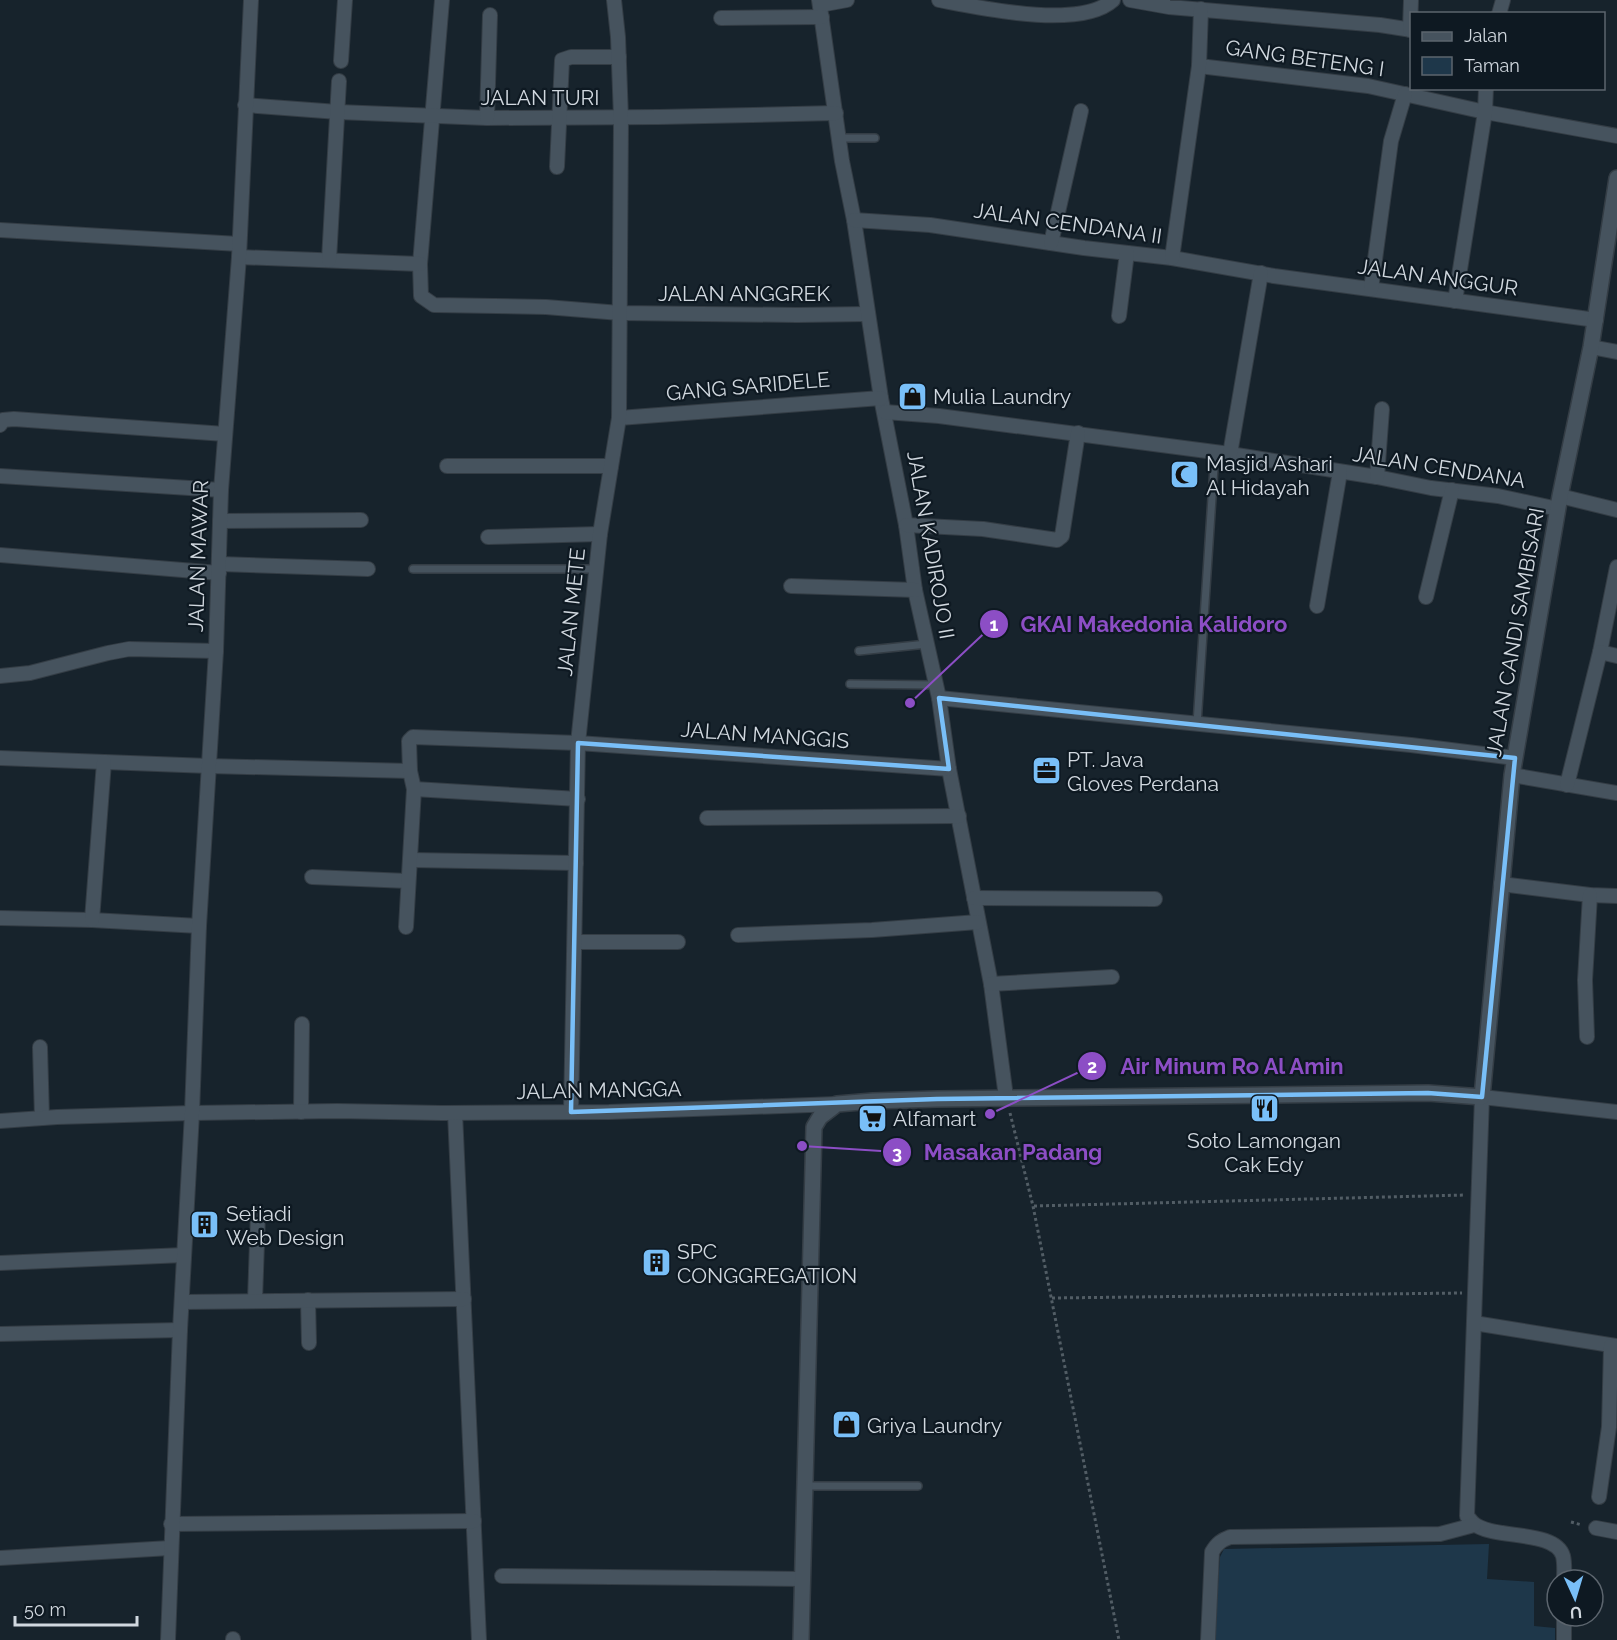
<svg xmlns="http://www.w3.org/2000/svg" width="1617" height="1640" font-family="Raleway,sans-serif">
<rect width="100%" height="100%" fill="#17232c"/>
<polygon fill="#1e374a" points="1489,1544 1487,1579 1534,1582 1534,1626 1555,1628 1555,1640 1214,1640 1220,1557 1224,1549"/>
<g fill="none" stroke-linecap="round" stroke-linejoin="round">
<defs>
<g id="service">
<polyline points="839,138 875,138"/>
<polyline points="413,569 597,569"/>
<polyline points="859,651 927,644"/>
<polyline points="850,684 936,685"/>
<polyline points="1197,724 1215,452"/>
<polyline points="804,1486 918,1486"/>
</g>
<g id="minor">
<polyline points="442,0 420,264 421,296 434,305 546,307 620,313 797,315 868,314"/>
<polyline points="819,0 842,161 854,220 881,398 906,525 915,590 939,698 949,769 991,984 1006,1097"/>
<path d="M939,0C981,8 1080,30 1113,0"/>
<polyline points="1130,0 1169,7 1380,25 1412,30"/>
<polyline points="820,5 847,0"/>
<polyline points="1499,14 1503,0"/>
<polyline points="721,18 822,17"/>
<polyline points="1410,30 1411,0"/>
<polyline points="341,61 345,0"/>
<polyline points="1199,66 1368,86 1485,112 1617,136"/>
<polyline points="245,105 338,112 487,118 659,117 836,113"/>
<polyline points="487,118 490,15"/>
<polyline points="557,167 562,60 571,57 619,57"/>
<polyline points="854,220 930,225 1084,248 1172,258 1274,276 1596,320"/>
<polyline points="0,230 239,244"/>
<polyline points="1051,243 1081,111"/>
<polyline points="239,257 420,264"/>
<polyline points="1172,258 1199,66 1201,9"/>
<polyline points="329,260 339,81"/>
<polyline points="1371,289 1391,141 1405,94"/>
<polyline points="1455,301 1485,112 1486,88"/>
<polyline points="1119,316 1127,253"/>
<polyline points="1591,347 1617,352"/>
<polyline points="885,412 939,416 1230,454 1377,477 1431,488 1498,496 1558,509"/>
<polyline points="619,418 881,398"/>
<polyline points="0,425 3,420 14,419 225,434"/>
<polyline points="1230,454 1261,273"/>
<polyline points="447,466 611,466"/>
<polyline points="0,476 221,490"/>
<polyline points="1377,477 1382,409"/>
<polyline points="1560,496 1617,510"/>
<polyline points="220,521 361,520"/>
<polyline points="906,525 983,529 1057,540 1062,536 1078,433"/>
<polyline points="488,537 600,534"/>
<polyline points="0,555 219,573"/>
<polyline points="220,564 368,569"/>
<polyline points="791,586 915,590"/>
<polyline points="1426,597 1452,490"/>
<polyline points="1317,606 1340,472"/>
<polyline points="1600,652 1617,567"/>
<polyline points="0,676 30,673 108,653 129,649 216,651"/>
<polyline points="939,698 1411,745 1515,758"/>
<polyline points="0,758 209,766 410,771"/>
<polyline points="1512,775 1617,793"/>
<polyline points="1567,785 1600,652 1617,656"/>
<polyline points="414,789 578,799"/>
<polyline points="707,818 959,816"/>
<polyline points="411,860 576,863"/>
<polyline points="312,877 408,881"/>
<polyline points="1501,884 1590,895 1617,896"/>
<polyline points="974,898 1155,899"/>
<polyline points="0,918 92,920 199,926"/>
<polyline points="92,920 104,762"/>
<polyline points="406,927 414,789 410,771 409,741 413,737 578,743 949,769"/>
<polyline points="738,935 872,930 978,922"/>
<polyline points="575,942 678,942"/>
<polyline points="991,984 1112,977"/>
<polyline points="1587,1037 1585,980 1590,895"/>
<polyline points="40,1047 42,1118"/>
<polyline points="301,1112 302,1024"/>
<polyline points="571,1112 578,743 600,534 619,418 621,118 618,37 614,0"/>
<polyline points="455,1113 479,1640"/>
<polyline points="0,1121 57,1117 192,1113 337,1111 442,1113 609,1112 837,1104"/>
<polyline points="0,1263 184,1255"/>
<polyline points="255,1300 258,1214"/>
<polyline points="308,1300 309,1343"/>
<polyline points="182,1302 464,1299"/>
<polyline points="1474,1323 1617,1346"/>
<polyline points="0,1334 180,1330"/>
<polyline points="1599,1497 1609,1427 1611,1346"/>
<polyline points="171,1524 474,1521"/>
<polyline points="1596,1528 1617,1532"/>
<polyline points="0,1558 170,1548"/>
<polyline points="502,1576 802,1579"/>
<path d="M1564,1580C1564,1573 1565,1564 1563,1556C1555,1529 1492,1540 1473,1523C1471,1521 1469,1518 1467,1516L1482,1097L1617,1112"/>
<polyline points="168,1640 180,1330 192,1113 199,926 216,651 221,490 239,257 251,0"/>
<polyline points="233,1640 233,1639"/>
<path d="M1208,1640L1212,1552C1217,1543 1222,1540 1230,1537L1440,1534L1474,1525"/>
<polyline points="1564,1640 1564,1616"/>
</g>
<polyline id="tertiary" points="801,1640 814,1127 820,1117 837,1104 873,1101 937,1099 1428,1093 1482,1097 1512,775 1560,496 1591,347 1617,178"/>
</defs>
<use href="#service" stroke="#343d45" stroke-width="10"/>
<use href="#minor" stroke="#343d45" stroke-width="16"/>
<use href="#tertiary" stroke="#343d45" stroke-width="18"/>
<g stroke="#525d65" stroke-width="3" stroke-dasharray="3 3" stroke-linecap="butt">
<polyline points="1010,1113 1033,1206 1119,1640"/>
<polyline points="1034,1206 1465,1195"/>
<polyline points="1052,1298 1462,1293"/>
<polyline points="1571,1522 1582,1525"/>
</g>
<use href="#service" stroke="#46535e" stroke-width="7"/>
<use href="#minor" stroke="#46535e" stroke-width="14"/>
<use href="#tertiary" stroke="#46535e" stroke-width="15"/>
</g>
<path fill="none" stroke="#79bff8" stroke-width="4.5" stroke-linejoin="round" d="M939,698L1515,758L1482,1097L1428,1093L937,1099L571,1112L578,743L949,769Z"/>
<defs>
<symbol id="shop-square" viewBox="-11 -11 22 22"><rect x="-9" y="-9" width="18" height="18" rx="4" fill="#79bff8" stroke="#0e1922"/><path d="M-5-2.5h2.3a2.7 3.5 0 0 1 5.4 0H5L5.5 6h-11ZM-1.5-2.5h3a1.5 2.3 0 0 0-3 0Z" fill="#111"/></symbol>
<symbol id="mosque-square" viewBox="-11 -11 22 22"><rect x="-9" y="-9" width="18" height="18" rx="4" fill="#79bff8" stroke="#0e1922"/><path d="M3.5-4.9A6 6 0 1 0 3.5 4.9A5 5 0 1 1 3.5-4.9Z" fill="#111"/></symbol>
<symbol id="office-square" viewBox="-11 -11 22 22"><rect x="-9" y="-9" width="18" height="18" rx="4" fill="#79bff8" stroke="#0e1922"/><path d="M-6-3h4V-5.5h4V-3h4V5H-6ZM-1-4.5V-3h2v-1.5ZM-6 0V1H6V0Z" fill="#111"/></symbol>
<symbol id="restaurant-square" viewBox="-11 -11 22 22"><rect x="-9" y="-9" width="18" height="18" rx="4" fill="#79bff8" stroke="#0e1922"/><path d="M-5-6h1v4h1v-4h1v4h1v-4h1v5L-1.5 .5V6h-2V.5L-5-1ZM5-6V6H3V1.5H1.5Q1.5-4 5-6Z" fill="#111"/></symbol>
<symbol id="supermarket-square" viewBox="-11 -11 22 22"><rect x="-9" y="-9" width="18" height="18" rx="4" fill="#79bff8" stroke="#0e1922"/><path d="M-6-5.5h2.5l.6 2H6L4.5 2H-2.5L-4.4-4H-6ZM-1.5 3.2a1.3 1.3 0 1 0 .1 0ZM3 3.2a1.3 1.3 0 1 0 .1 0Z" fill="#111"/></symbol>
<symbol id="building-square" viewBox="-11 -11 22 22"><rect x="-9" y="-9" width="18" height="18" rx="4" fill="#79bff8" stroke="#0e1922"/><path d="M-4-6H4V6H1V3H-1V6H-4ZM-2.5-4.3h1.7v1.8h-1.7ZM.8-4.3h1.7v1.8H.8ZM-2.5-1h1.7V.8h-1.7ZM.8-1h1.7V.8H.8Z" fill="#111"/></symbol>
</defs>
<g fill-rule="evenodd">
<use href="#shop-square" x="896" y="380" width="33" height="33"/>
<use href="#mosque-square" x="1168" y="458" width="33" height="33"/>
<use href="#office-square" x="1030" y="754" width="33" height="33"/>
<use href="#restaurant-square" x="1248" y="1092" width="33" height="33"/>
<use href="#supermarket-square" x="856" y="1102" width="33" height="33"/>
<use href="#building-square" x="188" y="1208" width="33" height="33"/>
<use href="#building-square" x="640" y="1246" width="33" height="33"/>
<use href="#shop-square" x="830" y="1408" width="33" height="33"/>
</g>
<g text-anchor="middle" dominant-baseline="central" stroke-width="4.5" stroke-linejoin="round" paint-order="stroke">
<g font-size="21" fill="#d1d8df" stroke="#0e1922">
<text transform="translate(1305 58) rotate(8)">GANG BETENG I</text>
<text x="540" y="97">JALAN TURI</text>
<text transform="translate(1068 223) rotate(8)">JALAN CENDANA II</text>
<text transform="translate(1438 277) rotate(8)">JALAN ANGGUR</text>
<text x="744" y="293">JALAN ANGGREK</text>
<text transform="translate(748 386) rotate(-5)">GANG SARIDELE</text>
<text transform="translate(1439 467) rotate(9)">JALAN CENDANA</text>
<text transform="translate(931 545) rotate(80)">JALAN KADIROJO II</text>
<text transform="translate(198 556) rotate(-88)">JALAN MAWAR</text>
<text transform="translate(571 612) rotate(-84)">JALAN METE</text>
<text transform="translate(1515 632) rotate(-80)">JALAN CANDI SAMBISARI</text>
<text transform="translate(765 735) rotate(4)">JALAN MANGGIS</text>
<text transform="translate(599 1090) rotate(-1)">JALAN MANGGA</text>
</g>
<g font-size="21" fill="#d1d8df" stroke="#0e1922" text-anchor="start">
<text x="933" y="396">Mulia Laundry</text>
<text x="1206" y="463">Masjid Ashari<tspan x="1206" dy="24">Al Hidayah</tspan></text>
<text x="1067" y="759">PT. Java<tspan x="1067" dy="24">Gloves Perdana</tspan></text>
<text x="893" y="1118">Alfamart</text>
<text x="1264" y="1140" text-anchor="middle">Soto Lamongan<tspan x="1264" dy="24">Cak Edy</tspan></text>
<text x="226" y="1213">Setiadi<tspan x="226" dy="24">Web Design</tspan></text>
<text x="677" y="1251">SPC<tspan x="677" dy="24">CONGGREGATION</tspan></text>
<text x="867" y="1425">Griya Laundry</text>
</g>
</g>
<path fill="none" stroke="#8c4ec5" stroke-width="2" d="M910 703L994 624M990 1114L1092 1066M802 1146L897 1152"/>
<g fill="#8c4ec5" stroke="#0e1922" stroke-width="2">
<circle cx="910" cy="703" r="6"/>
<circle cx="990" cy="1114" r="6"/>
<circle cx="802" cy="1146" r="6"/>
<circle cx="994" cy="624" r="15"/>
<circle cx="1092" cy="1066" r="15"/>
<circle cx="897" cy="1152" r="15"/>
</g>
<g font-size="18" text-anchor="middle" font-weight="bold" fill="#fff">
<text x="994" y="631">1</text>
<text x="1092" y="1073">2</text>
<text x="897" y="1159">3</text>
</g>
<g font-size="22" text-anchor="middle" font-weight="bold" fill="#8c4ec5" stroke="#0e1922" stroke-width="4.5" stroke-linejoin="round" paint-order="stroke">
<text x="1154" y="632">GKAI Makedonia Kalidoro</text>
<text x="1232" y="1074">Air Minum Ro Al Amin</text>
<text x="1013" y="1160">Masakan Padang</text>
</g>
<rect x="1410" y="12" width="195" height="78" fill="#0e1922" stroke="#5c656e" stroke-width="1.5"/>
<rect x="1422" y="32" width="30" height="9" fill="#46535e" stroke="#5c656e" stroke-width="1.5"/>
<text x="1464" y="42" font-size="18" fill="#d1d8df">Jalan</text>
<rect x="1422" y="57" width="30" height="18" fill="#1e374a" stroke="#5c656e" stroke-width="1.5"/>
<text x="1464" y="72" font-size="18" fill="#d1d8df">Taman</text>
<g transform="translate(1575 1598) rotate(176)"><circle r="28" fill="#0e1922" stroke="#5c656e" stroke-width="1.5"/>
<path d="M0-4.5L10 22L0 15L-10 22Z" fill="#79bff8"/>
<text y="-9" font-size="16" font-weight="bold" text-anchor="middle" fill="#d1d8df">U</text>
</g>
<path d="M15 1616v9h122v-9" fill="none" stroke="#d1d8df" stroke-width="3"/>
<text x="24" y="1616" font-size="18" fill="#d1d8df" stroke="#0e1922" stroke-width="4.5" paint-order="stroke">50 m</text>
</svg>
